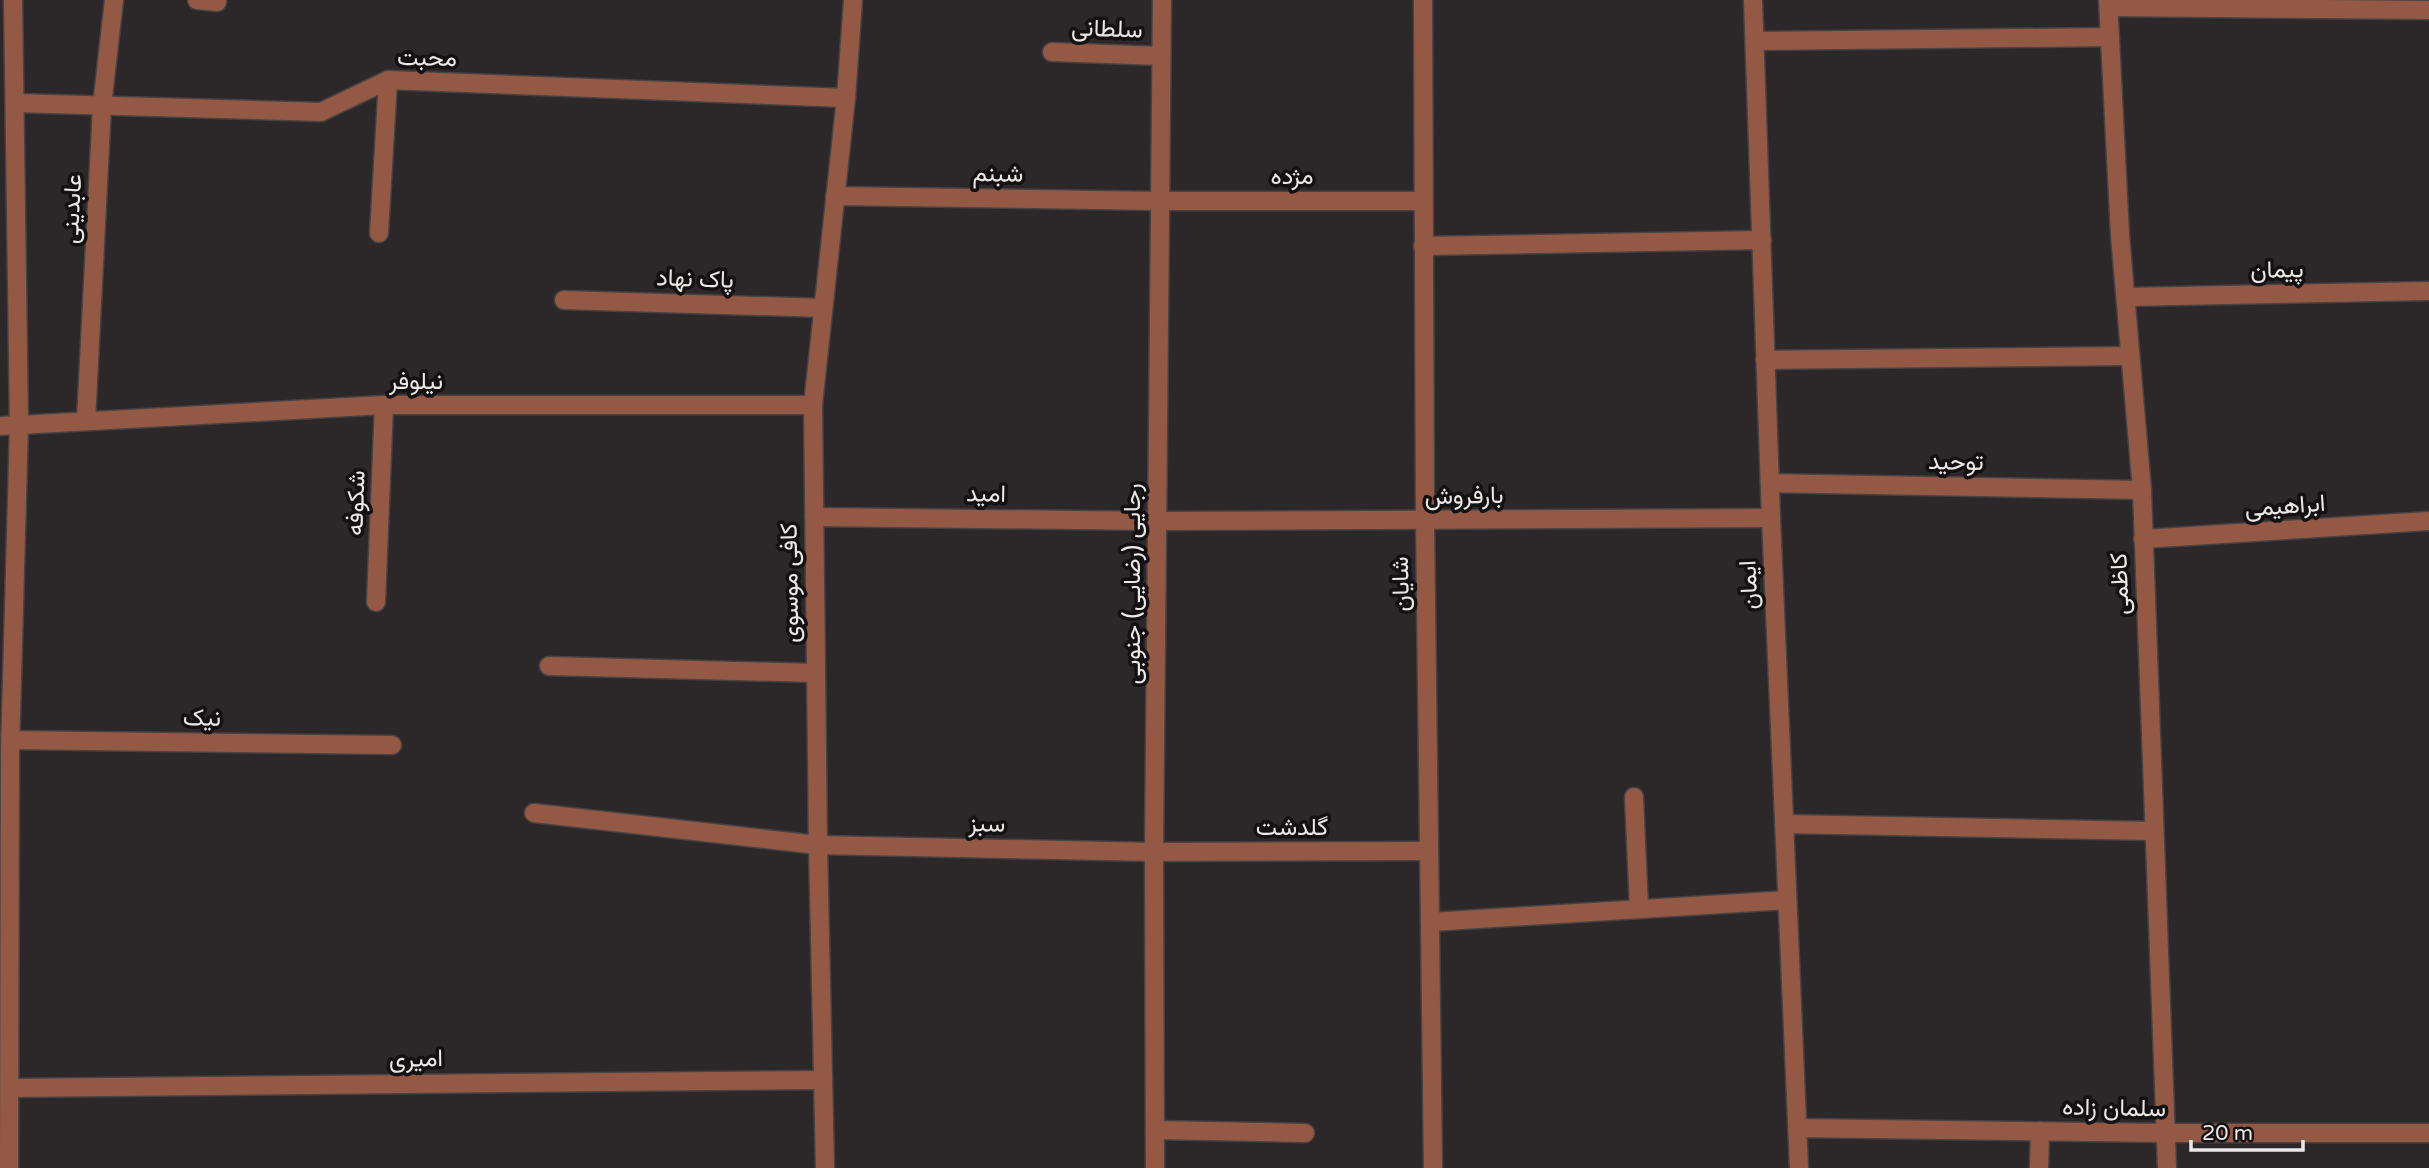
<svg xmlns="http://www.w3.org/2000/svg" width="2429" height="1168" font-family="'Varela Round',Vazirmatn,sans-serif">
<rect width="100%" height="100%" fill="#2c2728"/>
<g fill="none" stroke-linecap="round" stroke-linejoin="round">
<defs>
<g id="service">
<polyline points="197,0 217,2"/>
<polyline points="2109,7 2429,10"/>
<polyline points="1052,52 1161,56"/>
<polyline points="379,233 388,80"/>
<polyline points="564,300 823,308"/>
<polyline points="0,426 19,425"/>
<polyline points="376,602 384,405"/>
<polyline points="549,666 816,673"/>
<polyline points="11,740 392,745"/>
<polyline points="1634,797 1639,909"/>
<polyline points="534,813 818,845"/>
<polyline points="1155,1130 1305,1133"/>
<polyline points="2039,1168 2040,1131"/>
</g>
<g id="minor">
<polyline points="1423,0 1425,521 1433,1168"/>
<polyline points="1753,0 1771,518 1799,1168"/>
<polyline points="2108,0 2120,235 2142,490 2167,1168"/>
<polyline points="1755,41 2110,37"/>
<polyline points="15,103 321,112 388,80 846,98"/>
<polyline points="835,196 1159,201 1423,201"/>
<polyline points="1423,246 1762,240"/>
<polyline points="2126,297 2429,291"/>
<polyline points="1765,360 2130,356"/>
<polyline points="86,421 102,106 114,0"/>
<polyline points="19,425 384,405 813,405"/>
<polyline points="1770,483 2142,490"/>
<polyline points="814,517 1157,521 1771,518"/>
<polyline points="2143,539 2429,521"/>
<polyline points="1784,824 2154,831"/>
<polyline points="818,845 1154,852 1429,851"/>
<polyline points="1430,922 1787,900"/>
<polyline points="10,1088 823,1080"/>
<polyline points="1798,1128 2165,1133 2429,1133"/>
<polyline points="825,1168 818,845 813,405 846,98 853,0"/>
</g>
<g id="tertiary">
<polyline points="9,1168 10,752 19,425 13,0"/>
<polyline points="1155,1168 1154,852 1162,0"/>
</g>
</defs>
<use href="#service" stroke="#474243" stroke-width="21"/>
<use href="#minor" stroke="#474243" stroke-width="21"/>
<use href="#tertiary" stroke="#474243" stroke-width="21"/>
<use href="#service" stroke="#945944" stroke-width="18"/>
<use href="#minor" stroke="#945944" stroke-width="18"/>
<use href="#tertiary" stroke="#945944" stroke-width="18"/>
</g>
<g text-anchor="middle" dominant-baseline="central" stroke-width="7" stroke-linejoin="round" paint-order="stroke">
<g font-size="24" fill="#ece8e8" stroke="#131111">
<text transform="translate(1107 29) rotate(2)">سلطانی</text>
<text transform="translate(427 58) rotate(1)">محبت</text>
<text transform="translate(998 174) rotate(1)">شبنم</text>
<text x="1292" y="176">مژده</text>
<text transform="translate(72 209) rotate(-87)">عابدینی</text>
<text transform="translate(2277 270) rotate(-1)">پیمان</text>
<text transform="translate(695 279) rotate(2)">پاک نهاد</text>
<text x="416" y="381">نیلوفر</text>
<text transform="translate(1956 462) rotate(1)">توحید</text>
<text transform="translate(986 494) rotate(1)">امید</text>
<text transform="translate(1464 496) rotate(-1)">بارفروش</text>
<text transform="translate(356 503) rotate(-88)">شکوفه</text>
<text transform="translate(2285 506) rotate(-4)">ابراهیمی</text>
<text transform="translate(790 583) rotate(-91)">کافی موسوی</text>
<text transform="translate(1132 584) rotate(-90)">رجایی (رضایی) جنوبی</text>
<text transform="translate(1401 584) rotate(-91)">شایان</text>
<text transform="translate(2120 584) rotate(-92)">کاظمی</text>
<text transform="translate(1749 585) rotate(-93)">ایمان</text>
<text transform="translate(202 718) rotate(1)">نیک</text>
<text transform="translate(987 824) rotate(1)">سبز</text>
<text x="1292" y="827">گلدشت</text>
<text transform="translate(416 1059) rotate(-1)">امیری</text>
<text transform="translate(2114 1108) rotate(1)">سلمان زاده</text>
</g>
</g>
<path d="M2191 1140v10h112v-10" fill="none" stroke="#ece8e8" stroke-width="3.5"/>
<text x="2202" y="1140" font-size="21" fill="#ece8e8" stroke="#131111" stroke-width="5" paint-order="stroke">20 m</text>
</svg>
